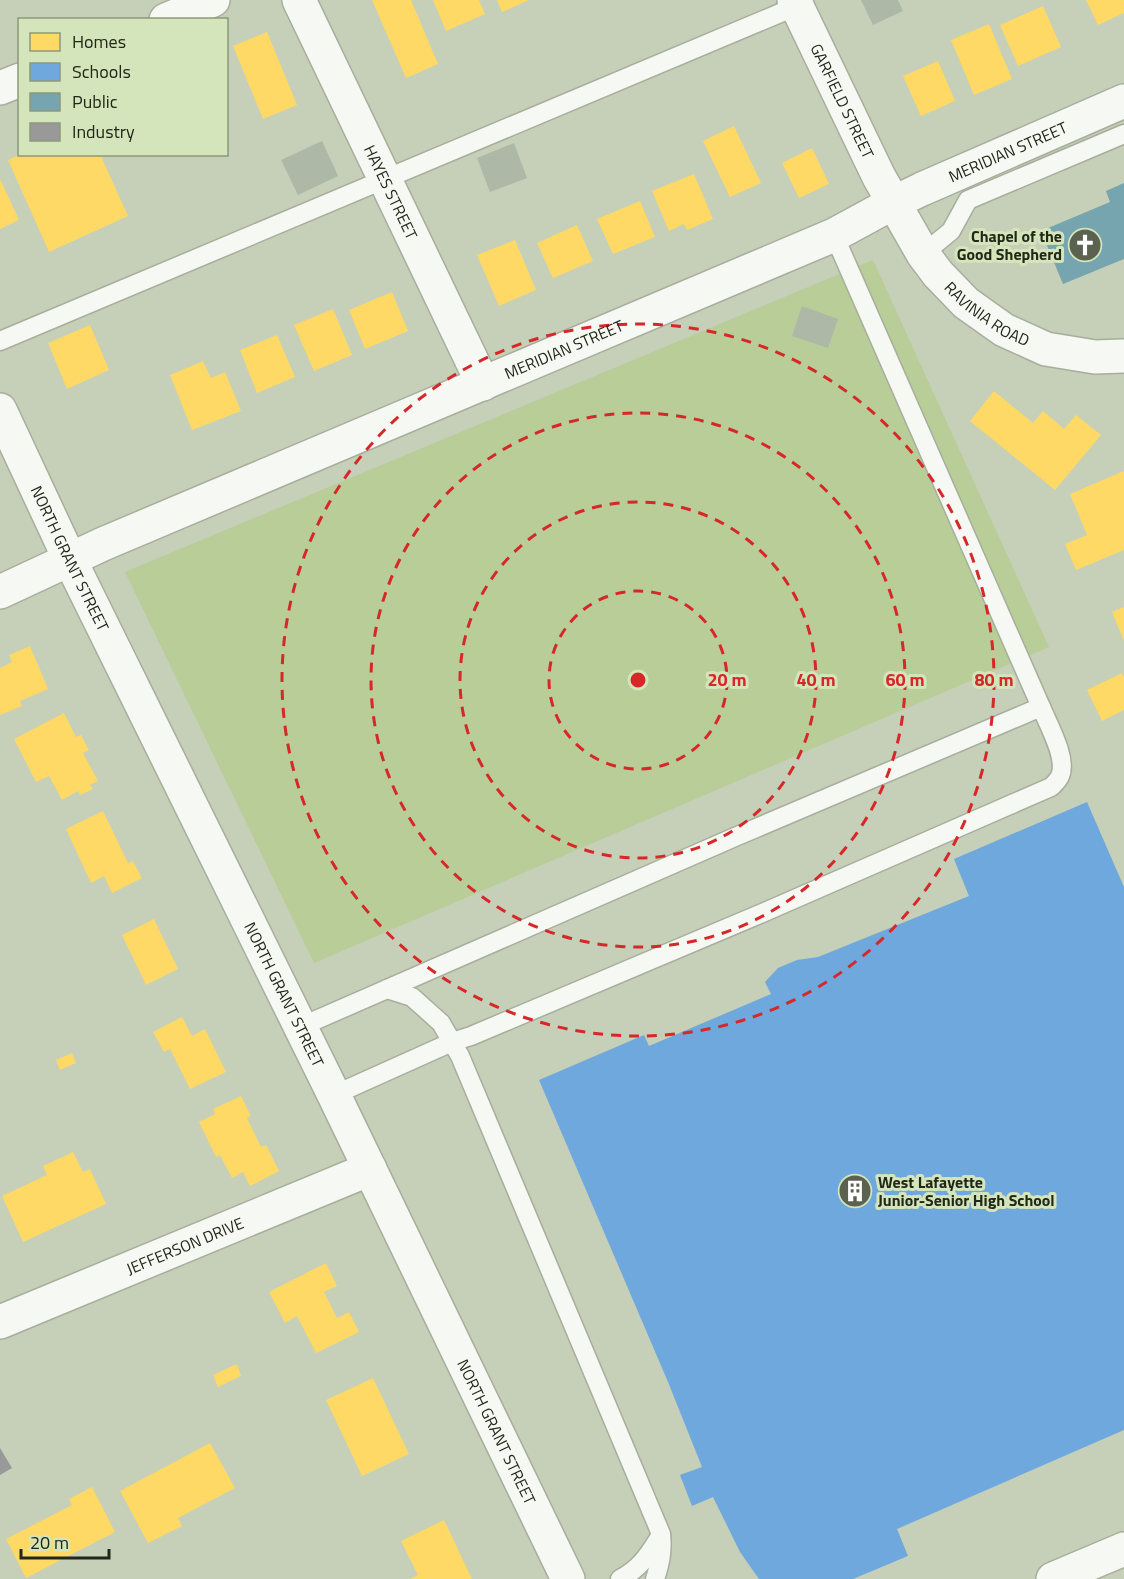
<svg xmlns="http://www.w3.org/2000/svg" width="1124" height="1579" font-family="'Titillium Web',sans-serif">
<rect width="100%" height="100%" fill="#c6cfb8"/>
<polygon fill="#b9cd98" points="873,260 1049,647 314,963 125,572"/>
<g fill="#ffd966">
<polygon points="372,0 411,0 438,64 406,78"/>
<polygon points="433,0 479,0 485,14 446,31"/>
<polygon points="497,0 529,0 502,12"/>
<polygon points="1086,0 1124,0 1124,13 1098,25"/>
<polygon points="1043,6 1061,47 1018,66 1000,25"/>
<polygon points="989,24 1012,79 974,95 951,40"/>
<polygon points="267,32 297,105 263,119 233,46"/>
<polygon points="938,61 955,101 921,116 903,76"/>
<polygon points="734,126 761,183 730,197 703,141"/>
<polygon points="812,148 829,184 799,198 782,163"/>
<polygon points="21,154 100,154 128,216 49,252 8,160"/>
<polygon points="694,174 713,219 687,230 684,224 669,231 652,191"/>
<polygon points="0,179 19,220 0,229"/>
<polygon points="640,201 655,237 613,254 597,219"/>
<polygon points="577,225 593,261 553,278 537,243"/>
<polygon points="515,240 536,290 499,306 477,255"/>
<polygon points="392,292 408,331 365,349 349,310"/>
<polygon points="333,309 352,355 314,371 294,325"/>
<polygon points="90,325 109,370 67,389 48,343"/>
<polygon points="277,335 295,377 257,393 240,350"/>
<polygon points="203,361 211,378 225,372 241,411 192,430 170,375"/>
<polygon points="994,391 1033,423 1043,411 1064,429 1076,415 1101,435 1055,490 970,421"/>
<polygon points="1124,471 1124,550 1076,570 1065,544 1087,535 1070,494"/>
<polygon points="1124,607 1124,641 1112,612"/>
<polygon points="30,646 48,689 20,701 22,706 0,715 0,668 12,662 9,655"/>
<polygon points="1122,673 1124,677 1124,710 1102,721 1087,690"/>
<polygon points="64,713 76,737 81,735 89,750 83,753 98,781 90,785 93,789 80,795 78,791 62,800 49,776 36,782 14,739"/>
<polygon points="103,811 128,863 133,861 142,878 112,893 104,876 91,883 66,829"/>
<polygon points="154,919 178,969 146,985 122,935"/>
<polygon points="182,1017 192,1036 205,1029 226,1072 190,1089 170,1049 164,1052 153,1032"/>
<polygon points="72,1053 76,1063 60,1070 56,1060"/>
<polygon points="241,1096 251,1116 247,1118 261,1147 266,1145 279,1171 250,1186 243,1172 232,1178 220,1155 216,1157 199,1122 215,1114 213,1109"/>
<polygon points="73,1152 83,1172 90,1169 106,1204 23,1242 2,1196 47,1175 43,1166"/>
<polygon points="326,1263 337,1286 324,1292 337,1318 349,1312 359,1332 316,1353 297,1316 285,1323 269,1292"/>
<polygon points="237,1364 241,1376 218,1387 213,1375"/>
<polygon points="373,1378 409,1454 362,1476 326,1400"/>
<polygon points="210,1443 235,1488 178,1518 182,1526 148,1543 120,1491"/>
<polygon points="92,1487 115,1532 26,1578 6,1539 72,1505 69,1499"/>
<polygon points="444,1520 472,1579 410,1579 418,1575 401,1541"/>
</g>
<polygon fill="#6fa8dc" points="1087,802 1124,887 1124,1430 897,1529 908,1556 853,1579 759,1579 740,1552 713,1497 692,1506 680,1475 702,1467 668,1382 539,1080 644,1035 649,1046 771,994 765,982 778,968 797,960 818,957 969,896 954,859"/>
<polygon fill="#76a5af" points="1124,183 1124,259 1063,284 1041,231 1110,202 1106,191"/>
<polygon fill="#999" points="0,1448 12,1468 0,1475"/>
<g fill="#adb8a7">
<polygon points="861,0 898,0 903,11 873,25"/>
<polygon points="322,141 338,176 298,195 281,160"/>
<polygon points="514,143 527,178 490,192 477,158"/>
<polygon points="802,306 838,319 828,348 792,336"/>
</g>
<g fill="none" stroke-linecap="round" stroke-linejoin="round">
<defs>
<g id="service">
<polyline points="834,235 1041,707"/>
<polyline points="923,254 951,231 968,200 1124,134"/>
<polyline points="0,341 804,3"/>
<path d="M387,989L412,997L441,1023L460,1056L661,1534C663,1551 660,1564 655,1579"/>
<path d="M300,1027L735,837L1041,707C1048,724 1068,759 1060,776C1058,781 1054,784 1051,787L767,911L471,1036L452,1042L334,1095"/>
<path d="M620,1579C641,1568 649,1554 661,1535"/>
</g>
<g id="minor">
<path id="s1" d="M299,0L483,384"/>
<path id="s2" d="M794,0L879,177L923,254L938,274L966,303L1004,330L1046,349L1095,357L1124,356"/>
<polyline points="166,20 213,0"/>
<polyline points="0,88 20,80"/>
<path id="s3" d="M0,592L103,544L834,235L893,203L922,189L1124,101"/>
<path id="s4" d="M0,1322L370,1169"/>
<polyline points="1053,1579 1124,1549"/>
</g>
<g id="tertiary">
<path id="s5" d="M0,410L70,560L334,1095L568,1579"/>
</g>
</defs>
<use href="#service" stroke="#a7ae9c" stroke-width="21"/>
<use href="#minor" stroke="#a7ae9c" stroke-width="36"/>
<use href="#tertiary" stroke="#a7ae9c" stroke-width="36"/>
<use href="#service" stroke="#f6f8f4" stroke-width="18"/>
<use href="#minor" stroke="#f6f8f4" stroke-width="33"/>
<use href="#tertiary" stroke="#f6f8f4" stroke-width="33"/>
</g>
<g fill="none" stroke="#d62828" stroke-width="3" stroke-dasharray="10 8">
<circle cx="638" cy="680" r="89"/>
<circle cx="638" cy="680" r="178"/>
<circle cx="638" cy="680" r="267"/>
<circle cx="638" cy="680" r="356"/>
</g>
<defs>
<symbol id="church-disc" viewBox="-11 -11 22 22"><circle r="9.5" fill="#5b6250" stroke="#d4e5bb"/><path d="M-1.2-6h2.4v3.5h3.3v2.4h-3.3V6h-2.4V-.1h-3.3v-2.4h3.3Z" fill="#fff"/></symbol>
<symbol id="building-disc" viewBox="-11 -11 22 22"><circle r="9.5" fill="#5b6250" stroke="#d4e5bb"/><path d="M-4-6H4V6H1V3H-1V6H-4ZM-2.5-4.3h1.7v1.8h-1.7ZM.8-4.3h1.7v1.8H.8ZM-2.5-1h1.7V.8h-1.7ZM.8-1h1.7V.8H.8Z" fill="#fff"/></symbol>
</defs>
<g fill-rule="evenodd">
<use href="#church-disc" x="1066" y="226" width="38" height="38"/>
<use href="#building-disc" x="836" y="1172" width="38" height="38"/>
</g>
<g text-anchor="middle" dominant-baseline="central" stroke-width="6" stroke-linejoin="round" paint-order="stroke">
<g font-size="16" fill="#212818" stroke="#d4e5bb">
<text stroke="none"><textPath href="#s2" startOffset="112">GARFIELD STREET</textPath></text>
<text stroke="none"><textPath href="#s3" startOffset="1100">MERIDIAN STREET</textPath></text>
<text stroke="none"><textPath href="#s1" startOffset="213">HAYES STREET</textPath></text>
<text stroke="none"><textPath href="#s2" startOffset="374">RAVINIA ROAD</textPath></text>
<text stroke="none"><textPath href="#s3" startOffset="614">MERIDIAN STREET</textPath></text>
<text stroke="none"><textPath href="#s5" startOffset="164">NORTH GRANT STREET</textPath></text>
<text stroke="none"><textPath href="#s5" startOffset="650">NORTH GRANT STREET</textPath></text>
<text stroke="none"><textPath href="#s4" startOffset="200">JEFFERSON DRIVE</textPath></text>
<text stroke="none"><textPath href="#s5" startOffset="1136">NORTH GRANT STREET</textPath></text>
</g>
<g font-size="16" font-weight="bold" fill="#212818" stroke="#d4e5bb" text-anchor="end">
<text x="1062" y="236">Chapel of the<tspan x="1062" dy="18">Good Shepherd</tspan></text>
<text x="878" y="1182" text-anchor="start">West Lafayette<tspan x="878" dy="18">Junior-Senior High School</tspan></text>
</g>
</g>
<circle cx="638" cy="680" r="9" fill="#d62828" stroke="#d4e5bb" stroke-width="3"/>
<g font-size="18" text-anchor="middle" font-weight="bold" fill="#d62828" stroke="#d4e5bb" stroke-width="6" stroke-linejoin="round" paint-order="stroke">
<text x="727" y="686">20 m</text>
<text x="816" y="686">40 m</text>
<text x="905" y="686">60 m</text>
<text x="994" y="686">80 m</text>
</g>
<rect x="18" y="18" width="210" height="138" fill="#d4e5bb" stroke="#8c997a" stroke-width="1.5"/>
<rect x="30" y="33" width="30" height="18" fill="#ffd966" stroke="#8c997a" stroke-width="1.5"/>
<text x="72" y="48" font-size="18" fill="#212818">Homes</text>
<rect x="30" y="63" width="30" height="18" fill="#6fa8dc" stroke="#8c997a" stroke-width="1.5"/>
<text x="72" y="78" font-size="18" fill="#212818">Schools</text>
<rect x="30" y="93" width="30" height="18" fill="#76a5af" stroke="#8c997a" stroke-width="1.5"/>
<text x="72" y="108" font-size="18" fill="#212818">Public</text>
<rect x="30" y="123" width="30" height="18" fill="#999999" stroke="#8c997a" stroke-width="1.5"/>
<text x="72" y="138" font-size="18" fill="#212818">Industry</text>
<path d="M21 1549v9h88v-9" fill="none" stroke="#212818" stroke-width="3"/>
<text x="30" y="1549" font-size="18" fill="#212818" stroke="#d4e5bb" stroke-width="4.5" paint-order="stroke">20 m</text>
</svg>
